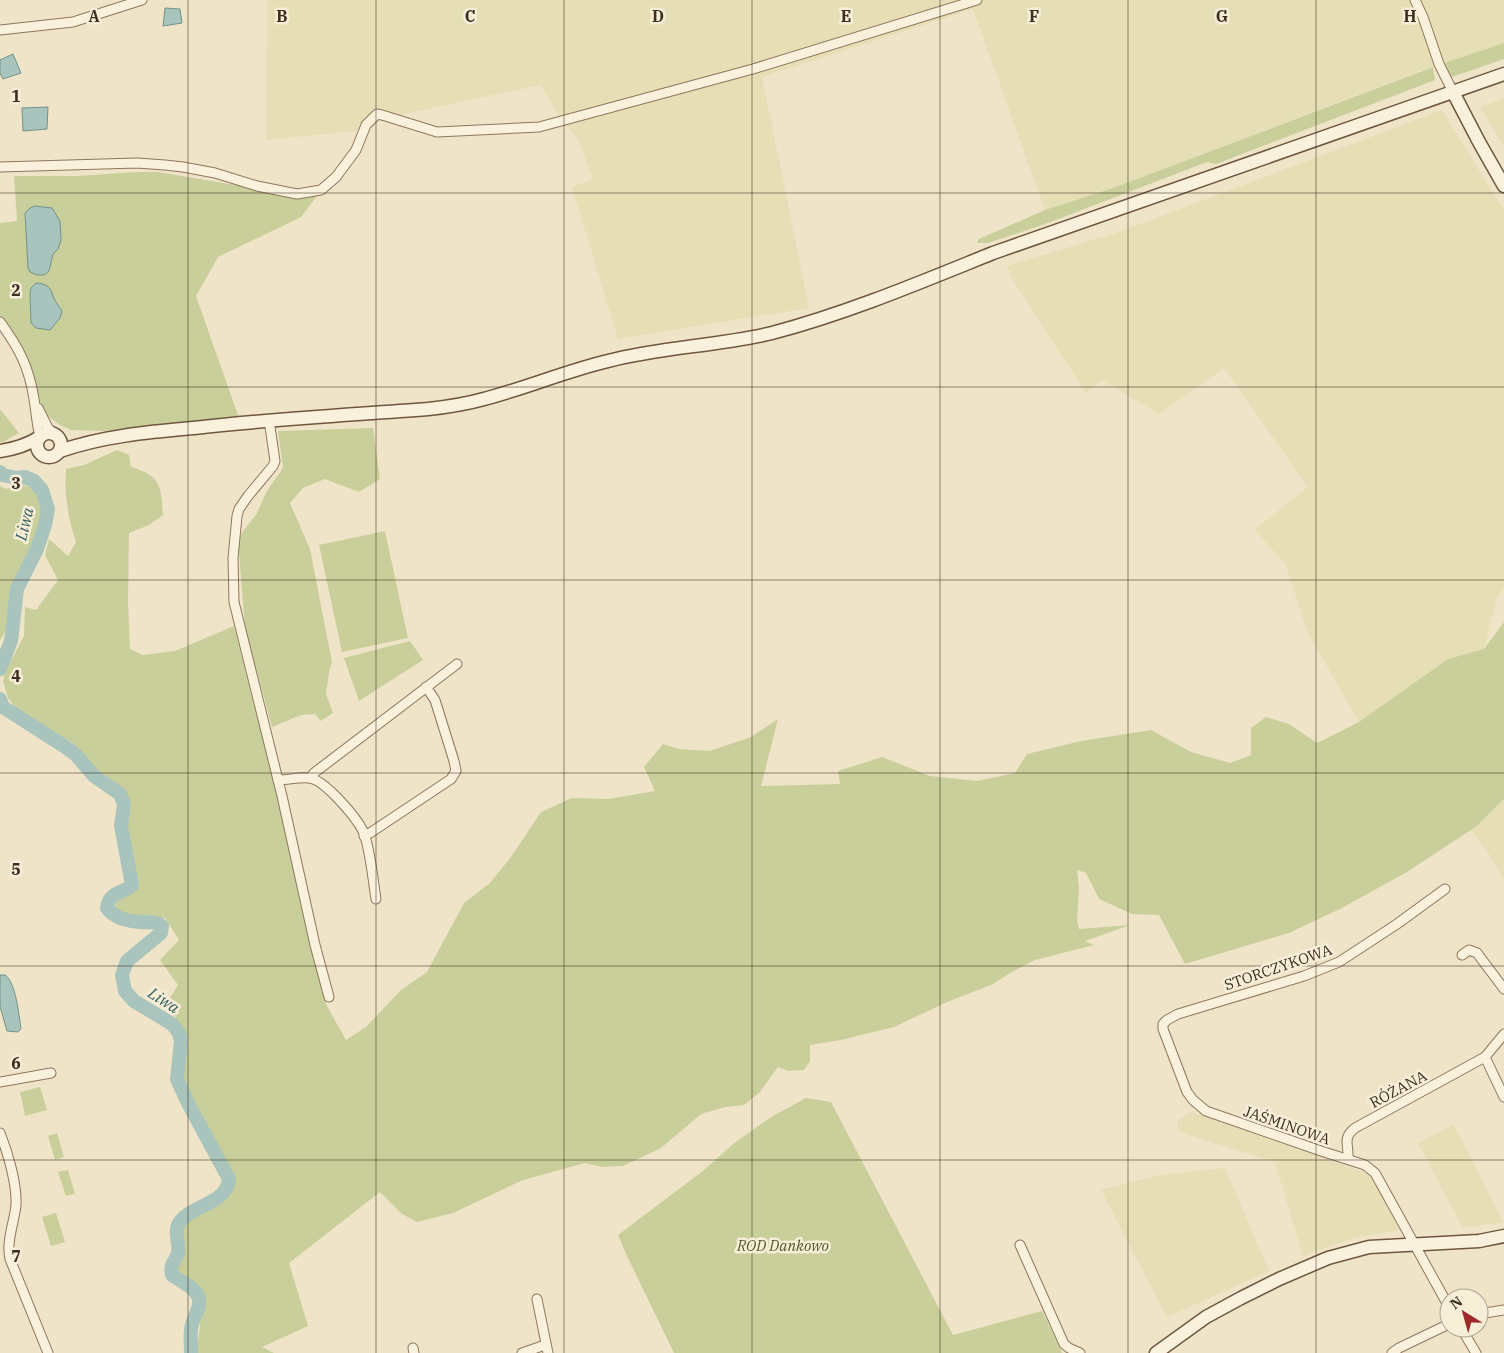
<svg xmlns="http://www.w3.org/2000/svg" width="1504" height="1353" font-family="'IBM Plex Serif',serif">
<rect width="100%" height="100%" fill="#f0e4c8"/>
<g fill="#e6deb5">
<polygon points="267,0 1504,0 1504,43 1417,72 1113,188 1045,210 973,9 762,77 809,308 618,339 572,187 593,179 578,139 558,115 541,85 400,115 376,108 356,131 266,140"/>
<polygon points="1504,98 1504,146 1480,107"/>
<polygon points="1442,110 1498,201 1504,208 1504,588 1497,598 1484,649 1448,659 1359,722 1307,631 1285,563 1254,530 1308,487 1224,368 1159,414 1102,380 1086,393 1011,277 1007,266 1119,232"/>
<polygon points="1504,799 1504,879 1489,854 1470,829 1477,826"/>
<polygon points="1191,1112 1372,1175 1399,1230 1353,1238 1303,1256 1275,1162 1179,1132 1177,1121"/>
<polygon points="1453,1125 1454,1125 1503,1222 1463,1228 1418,1143"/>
<polygon points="1225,1168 1269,1271 1167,1317 1101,1190 1160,1175"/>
</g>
<g fill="#c9cf9b">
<polygon points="1504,43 1504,59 1452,77 1444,63"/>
<polygon points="1433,67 1435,80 1216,164 1207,162 1048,223 988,243 977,243 979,239 1045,210 1113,188"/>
<polygon points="136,172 158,172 300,196 317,196 301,217 218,257 196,296 239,418 104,431 71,430 60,425 43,412 27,355 0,317 0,223 17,221 14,176 78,176"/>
<polygon points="0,409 19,433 3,442 0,442"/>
<polygon points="373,428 380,479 359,492 325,479 303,488 290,503 310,549 332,662 329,672 326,694 333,713 321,721 315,714 301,715 272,727 245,628 238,541 243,531 256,515 267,491 283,468 278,431"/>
<path d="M117,450L129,455L131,467C161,476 161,485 163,515L149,525L129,533L128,602L130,649L143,655L175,651L234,626L292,856L326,1004L346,1040L366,1027L401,990L427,972L464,903L490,883L511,857L541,812L572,798L608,799L655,791L644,767L663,744L679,749L710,751L751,737L778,719L761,786L840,784L838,771L882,757L930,776L977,781L1015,773L1027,754L1081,741L1151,730L1191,752L1230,763L1251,755V728L1266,717L1289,724L1317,743L1359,722L1448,659L1484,649L1504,622V799L1477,826L1407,872L1342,908L1289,933L1185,964L1159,915L1132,914L1099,899L1086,873L1077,870L1079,889L1077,920L1079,929L1130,925L1085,941L1094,945L1035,960L1012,972L991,985L947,1002L894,1027L841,1040L810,1045V1061L804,1070L788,1071L778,1067L760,1092L744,1105L725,1107L701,1114L661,1148L623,1166L602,1167L585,1163L545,1174L523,1180L453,1213L417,1222L402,1214L380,1192L289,1263L308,1326L262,1347L274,1353H196L204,1297L175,1272L183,1250L180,1232L189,1219L219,1203L232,1186L225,1165L181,1072L189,1041L179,1025L168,1001L178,985L160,960L179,940L165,918L142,915L130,916L116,909L115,901L134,891L132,859L127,830L128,805L114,784L99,775L90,762L71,742L18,710L8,698L3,681L5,672L24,636L25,607L36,610L58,580L45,555L49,539L68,556L76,542C68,518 64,494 66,469L84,465Z"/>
<polygon points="19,484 34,488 44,507 40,531 21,575 13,586 6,630 0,640 0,486 6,489"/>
<polygon points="385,531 408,638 342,652 319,545"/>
<polygon points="410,641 423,660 359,701 344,658"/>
<polygon points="40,1087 47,1110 25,1116 20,1092"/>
<polygon points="806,1098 831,1102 953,1335 1042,1311 1062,1353 674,1353 627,1256 618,1235 704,1170 733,1144 771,1117"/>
<polygon points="57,1133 64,1157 55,1160 48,1136"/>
<polygon points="68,1170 75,1194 66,1196 58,1172"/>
<polygon points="56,1213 65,1242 51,1246 42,1217"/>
</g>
<g fill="#a9c4bc" stroke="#6f938a">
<polygon points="165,8 180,9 182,23 163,26"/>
<polygon points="13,54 21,73 3,79 0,73 0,60"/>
<polygon points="48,107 47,129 23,131 22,108"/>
<polygon points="35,206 52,208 60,221 61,240 58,249 53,254 49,271 44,275 37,275 30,272 28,268 25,213 30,208"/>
<path d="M36,283C47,284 50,286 53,296C55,302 59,306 62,311L60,318L50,330L36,328L31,323L30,294L31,288Z"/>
<path d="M0,975H5C16,982 19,1016 21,1029L18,1032L7,1031L0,1006Z"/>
</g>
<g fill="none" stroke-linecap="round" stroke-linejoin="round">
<g stroke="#a9c4bc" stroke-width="14">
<polyline points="0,472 2,475 17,478 25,477 34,481 42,490 48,509 45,525 37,549 17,589 11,641 0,669"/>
<path d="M0,699L3,707L64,746L76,755L94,776L120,794L124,804L121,826L132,885C123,894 109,891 107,908C114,918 127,921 139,922C147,923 155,920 162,926L161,933L127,961L122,975L125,991L134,1001L172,1024L179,1033L181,1041L177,1079L188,1103L229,1179C227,1205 188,1205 178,1225C174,1234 180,1244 178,1253C176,1262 169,1263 172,1275C180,1281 191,1285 197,1294C204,1306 192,1317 191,1329C190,1337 191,1345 191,1353"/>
</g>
<defs>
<g id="street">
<polyline points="1415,0 1423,17 1439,64 1453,92"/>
<polyline points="0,30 73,22 142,0"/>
<polyline points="0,167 137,163 165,165 183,167 215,173 257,186 297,194 321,190 336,177 356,150 366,125 377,114 382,115 437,132 539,127 753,69 977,0"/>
<path d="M0,322C19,348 29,367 34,399C36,412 37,425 40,437"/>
<polyline points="38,408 48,428 55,435"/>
<polyline points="269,420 275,461 273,466 248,496 239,509 237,516 233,558 234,602 282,796 315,945 329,997"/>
<polyline points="310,778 314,773 457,664"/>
<path d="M278,780C288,780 299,777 309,778C324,779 356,817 363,831C370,846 373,881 376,899"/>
<polyline points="364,836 370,833 451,779 456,771 454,761 435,700 426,687"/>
<polyline points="1445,889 1397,924 1339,962 1304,976 1178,1014 1167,1020 1163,1024 1163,1029 1187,1092 1193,1100 1206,1111 1321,1151 1365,1165 1375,1173 1449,1307"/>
<polyline points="1462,955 1469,950 1477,953 1504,989"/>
<polyline points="1485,1057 1504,1097"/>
<polyline points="0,1082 51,1073"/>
<path d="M0,1133C8,1153 17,1184 16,1205C14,1224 6,1241 10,1259L48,1353"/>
<path d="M1348,1159C1349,1145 1342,1138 1355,1128L1485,1057L1504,1034"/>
<polyline points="1020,1245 1064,1344 1069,1348 1080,1353"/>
<polyline points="537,1299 548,1353"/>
<polyline points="1479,1314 1504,1310"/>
<polyline points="1461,1328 1476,1353"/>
<polyline points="413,1348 414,1353"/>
<polyline points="522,1353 545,1345"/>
<polyline points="1392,1353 1399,1348 1449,1324"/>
</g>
<g id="secondary">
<polyline points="1453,92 1479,142 1504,186"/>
<circle cx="49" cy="445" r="12"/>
<path d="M0,451C15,449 27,445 40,437"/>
<path d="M60,451C103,436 149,432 194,428C272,419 350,415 428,409C447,407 466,404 484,399C526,388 566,371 608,361C661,347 718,346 772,333C848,313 921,282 993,253L1504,74"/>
<polyline points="1156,1353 1206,1317 1241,1298 1279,1279 1328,1258 1369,1247 1479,1241 1504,1236"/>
</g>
</defs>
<use href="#street" stroke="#8d765c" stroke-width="11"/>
<use href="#secondary" stroke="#6f573f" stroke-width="15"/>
<use href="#street" stroke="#faf1dc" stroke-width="9"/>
<use href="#secondary" stroke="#faf1dc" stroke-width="12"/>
</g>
<path fill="none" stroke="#3d2e20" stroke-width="1" stroke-opacity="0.55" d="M188,0V1353M376,0V1353M564,0V1353M752,0V1353M940,0V1353M1128,0V1353M1316,0V1353M0,193H1504M0,387H1504M0,580H1504M0,773H1504M0,966H1504M0,1160H1504"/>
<g text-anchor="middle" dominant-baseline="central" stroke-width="5" stroke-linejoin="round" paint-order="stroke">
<g font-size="15" fill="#3d2e20" stroke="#f7eed8">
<text transform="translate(1278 967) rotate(-19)">STORCZYKOWA</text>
<text transform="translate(1398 1089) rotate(-28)">RÓŻANA</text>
<text transform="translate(1287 1125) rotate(19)">JAŚMINOWA</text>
</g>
<g font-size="15" font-style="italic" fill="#4d5a26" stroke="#f7eed8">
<text x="783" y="1245">ROD Dankowo</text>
</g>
<g font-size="16" font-style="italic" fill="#2f5d5a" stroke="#f7eed8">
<text transform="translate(24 524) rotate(-77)">Liwa</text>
<text transform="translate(164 1000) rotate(33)">Liwa</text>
</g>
</g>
<g font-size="16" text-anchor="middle" font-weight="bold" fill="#3d2e20" stroke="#f7eed8" stroke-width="5" stroke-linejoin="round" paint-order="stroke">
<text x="94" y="22">A</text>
<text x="282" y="22">B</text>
<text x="470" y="22">C</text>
<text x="658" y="22">D</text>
<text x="846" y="22">E</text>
<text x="1034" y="22">F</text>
<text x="1222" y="22">G</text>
<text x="1410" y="22">H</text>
<text x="16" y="102">1</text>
<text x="16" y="296">2</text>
<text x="16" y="489">3</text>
<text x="16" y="682">4</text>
<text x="16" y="875">5</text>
<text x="16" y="1069">6</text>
<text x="16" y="1262">7</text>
</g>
<g transform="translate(1464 1313) rotate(323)"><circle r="24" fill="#f7eed8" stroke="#ada18e"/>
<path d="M0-4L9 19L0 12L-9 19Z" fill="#9e2a2b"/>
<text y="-8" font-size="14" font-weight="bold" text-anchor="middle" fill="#3d2e20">N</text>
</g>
</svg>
